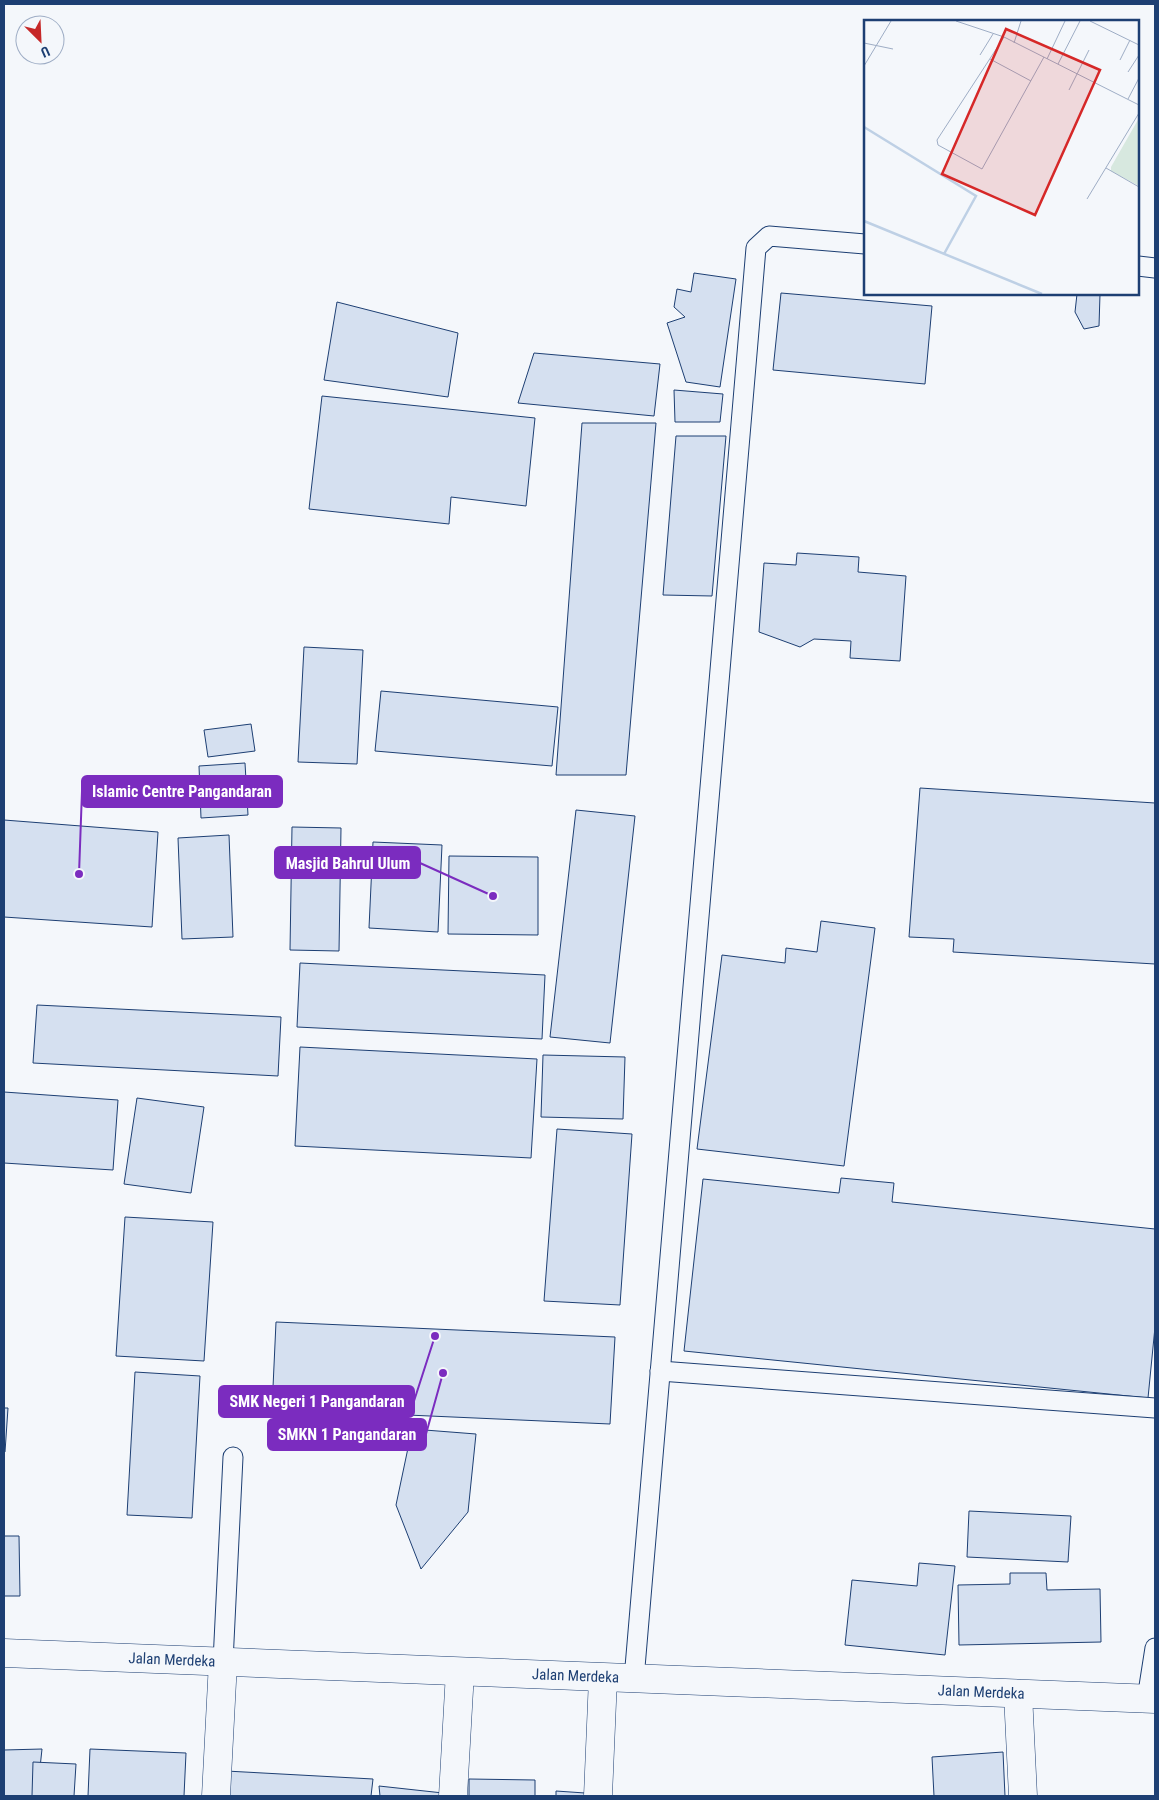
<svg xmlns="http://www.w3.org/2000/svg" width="1159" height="1800" font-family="'Roboto Condensed',sans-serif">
<rect width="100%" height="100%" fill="#f4f7fb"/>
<g fill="#d5e0f0" stroke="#1d3f73">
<polygon points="694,273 736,279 720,387 686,382 667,323 685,317 674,307 677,289 691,292"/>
<polygon points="781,293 932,306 925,384 773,370"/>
<polygon points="1077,294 1100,294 1099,326 1084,329 1075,312"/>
<polygon points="337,302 458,333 448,397 324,380"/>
<polygon points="534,353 660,364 654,416 518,403"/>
<polygon points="674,390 723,394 720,422 675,422"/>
<polygon points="322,396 535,418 526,506 451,497 449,524 309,509"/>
<polygon points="582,423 656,423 626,775 556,775"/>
<polygon points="676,436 726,436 712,596 663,595"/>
<polygon points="797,553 859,557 858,572 906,576 900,661 850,658 851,641 814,639 800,647 759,632 764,563 796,565"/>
<polygon points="304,647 363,650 357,764 298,762"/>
<polygon points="381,691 558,707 552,766 375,751"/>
<polygon points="251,724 255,751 208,757 204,730"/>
<polygon points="245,763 248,815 201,818 199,766"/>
<polygon points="920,788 1155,803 1155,964 953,952 954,939 909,937"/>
<polygon points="576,810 635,816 610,1043 550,1037"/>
<polygon points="4,820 158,832 152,927 4,917"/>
<polygon points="292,827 341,828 339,951 290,950"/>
<polygon points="229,835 233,937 182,939 178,838"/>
<polygon points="373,842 442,845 438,932 369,928"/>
<polygon points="449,856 538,857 538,935 448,934"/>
<polygon points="821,921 875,928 844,1166 697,1149 722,955 785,963 786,948 817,952"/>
<polygon points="300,963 545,975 542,1039 297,1027"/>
<polygon points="37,1005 281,1017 278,1076 33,1063"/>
<polygon points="300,1047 537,1059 531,1158 295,1146"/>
<polygon points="543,1055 625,1057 623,1119 541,1117"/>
<polygon points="4,1092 118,1100 113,1170 4,1163"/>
<polygon points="137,1098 204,1107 191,1193 124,1184"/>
<polygon points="557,1129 632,1134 620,1305 544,1301"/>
<polygon points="841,1178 894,1183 892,1202 1155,1229 1155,1327 1148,1398 684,1351 703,1179 839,1193"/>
<polygon points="125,1217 213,1222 204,1361 116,1356"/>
<polygon points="276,1322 615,1337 610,1424 272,1409"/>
<polygon points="135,1372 200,1376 192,1518 127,1515"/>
<polygon points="4,1408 8,1408 5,1452 4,1452"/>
<polygon points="412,1429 476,1434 468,1512 421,1569 396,1505"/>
<polygon points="969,1511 1071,1516 1068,1562 967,1557"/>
<polygon points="4,1536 19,1536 20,1596 4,1596"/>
<polygon points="919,1563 955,1566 945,1655 845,1645 852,1580 917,1586"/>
<polygon points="1010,1573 1046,1573 1047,1590 1100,1589 1101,1642 959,1645 958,1585 1010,1584"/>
<polygon points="42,1749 37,1796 4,1796 4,1750"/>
<polygon points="90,1749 186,1753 184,1796 88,1796"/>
<polygon points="1003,1752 1005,1796 934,1796 932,1757"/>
<polygon points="33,1762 76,1764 74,1796 32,1796"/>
<polygon points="226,1771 373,1779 371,1796 225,1796"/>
<polygon points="469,1779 535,1780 535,1796 469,1796"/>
<polygon points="379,1786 443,1793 443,1796 380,1796"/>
<polygon points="556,1791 585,1793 584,1796 556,1796"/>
</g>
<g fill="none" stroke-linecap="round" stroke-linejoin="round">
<defs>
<g id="lane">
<polyline points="1138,266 1155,268"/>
<polyline points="660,1371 1155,1408"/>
<polyline points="223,1662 233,1457"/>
<polyline points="634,1679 756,248 769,236 865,244"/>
<polyline points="1147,1699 1155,1648"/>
</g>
<g id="street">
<polyline points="1018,1694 1023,1796"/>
<polyline points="216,1796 223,1662"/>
<polyline points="453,1796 460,1672"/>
<polyline points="598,1796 603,1678"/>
</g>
<g id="highway">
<path id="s1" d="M4,1653L1155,1699"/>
</g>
</defs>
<use href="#lane" stroke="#1d3f73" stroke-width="21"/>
<use href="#street" stroke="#1d3f73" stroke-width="29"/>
<use href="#highway" stroke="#1d3f73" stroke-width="29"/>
<use href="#lane" stroke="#f4f7fb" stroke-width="19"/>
<use href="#street" stroke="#f4f7fb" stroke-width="28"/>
<use href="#highway" stroke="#f4f7fb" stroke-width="28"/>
</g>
<g text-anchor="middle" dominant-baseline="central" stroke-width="4" stroke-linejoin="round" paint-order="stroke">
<g font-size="15" fill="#1d3f73" stroke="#f4f7fb">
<text stroke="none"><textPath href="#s1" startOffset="168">Jalan Merdeka</textPath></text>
<text stroke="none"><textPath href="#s1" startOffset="572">Jalan Merdeka</textPath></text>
<text stroke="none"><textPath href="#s1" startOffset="978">Jalan Merdeka</textPath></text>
</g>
</g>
<g transform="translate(864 20)">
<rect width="275" height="275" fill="#f4f7fb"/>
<path d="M275,98V166L247,151V147Z" fill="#d7e8df"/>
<path fill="none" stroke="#bed0e5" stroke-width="2.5" d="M0,107L112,176L80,234M0,201L178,274"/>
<path fill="none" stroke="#9eadc5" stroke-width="1" d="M92,1L140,17L275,85M226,1L275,25M140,17L73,120L74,125L118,149L180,37M0,23L29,29M150,23L157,1M116,35L129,14M126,39L167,61M183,39L201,1M256,40L266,20M194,44L216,1M0,46L27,1M264,52L275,35M205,70L225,30M264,79L275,58M242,148L275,167M223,179L275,93"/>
<path fill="#d62828" fill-opacity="0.15" stroke="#d62828" stroke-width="2.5" d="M142,9L236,50L171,195L78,154Z"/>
<rect width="275" height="275" fill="none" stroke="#1d3f73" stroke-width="2.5"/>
</g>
<path fill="none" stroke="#7b2cbf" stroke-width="2" d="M79 874L82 791M493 896L420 863M435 1336L414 1401M443 1373L426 1434"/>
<g fill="#7b2cbf" stroke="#f4f7fb" stroke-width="2">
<circle cx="79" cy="874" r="5"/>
<circle cx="493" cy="896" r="5"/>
<circle cx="435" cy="1336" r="5"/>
<circle cx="443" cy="1373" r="5"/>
</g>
<g fill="#7b2cbf" stroke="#7b2cbf" stroke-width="2">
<rect x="82" y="776" width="200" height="31" rx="5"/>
<rect x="275" y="847" width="145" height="31" rx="5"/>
<rect x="219" y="1386" width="195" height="31" rx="5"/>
<rect x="268" y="1419" width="158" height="31" rx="5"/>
</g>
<g font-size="16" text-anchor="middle" font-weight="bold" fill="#fff">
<text x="182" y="797">Islamic Centre Pangandaran</text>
<text x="348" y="869">Masjid Bahrul Ulum</text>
<text x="317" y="1407">SMK Negeri 1 Pangandaran</text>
<text x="347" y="1440">SMKN 1 Pangandaran</text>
</g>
<rect width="1159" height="1800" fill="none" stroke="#1d3f73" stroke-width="10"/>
<g transform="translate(40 40) rotate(156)"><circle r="24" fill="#f4f7fb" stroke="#9eadc5"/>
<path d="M0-4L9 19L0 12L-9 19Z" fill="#c62828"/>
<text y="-8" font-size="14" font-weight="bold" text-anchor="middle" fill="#1d3f73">U</text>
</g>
</svg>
